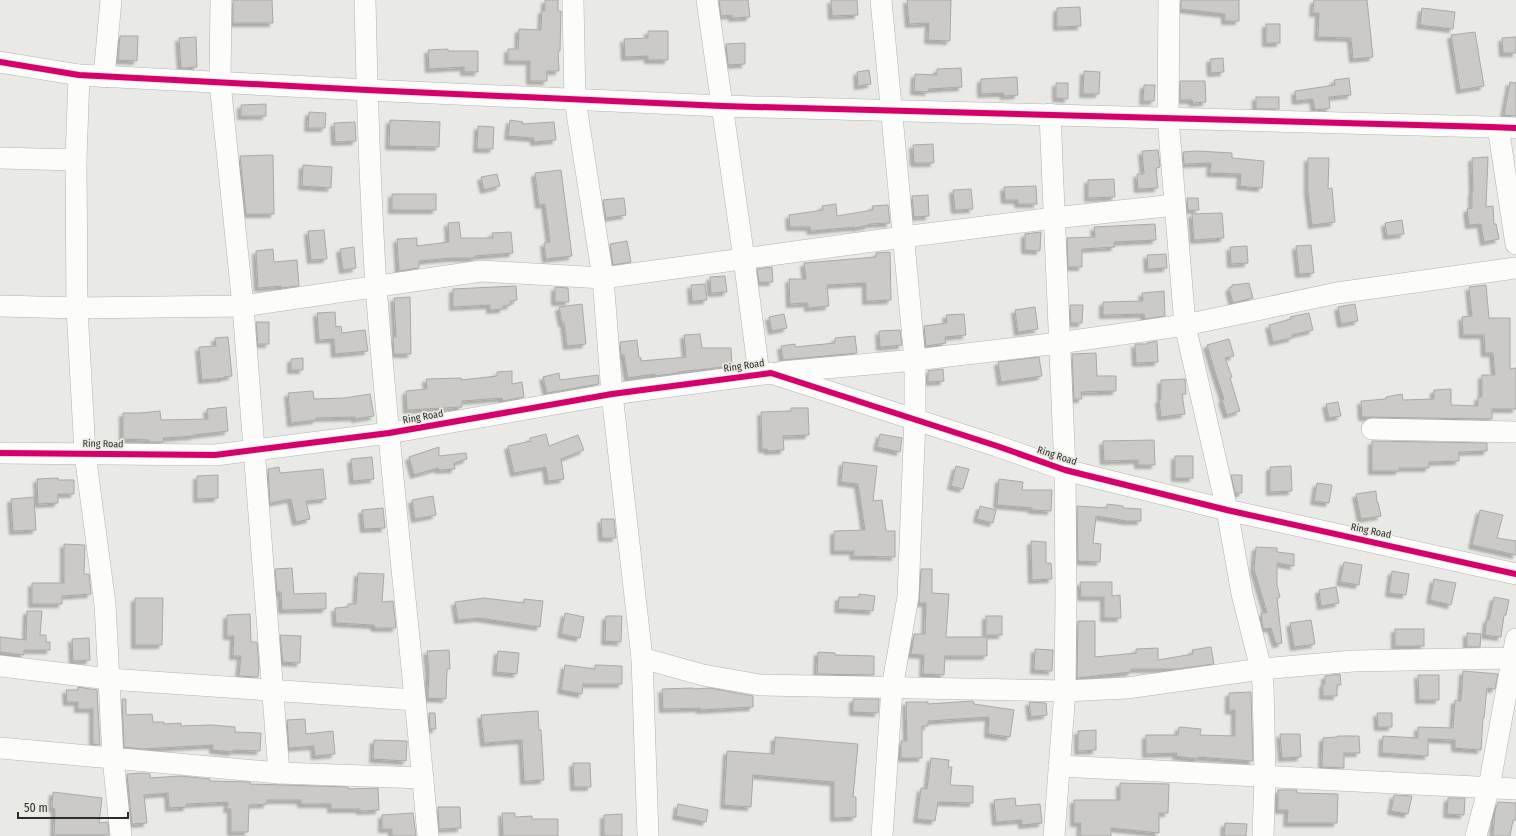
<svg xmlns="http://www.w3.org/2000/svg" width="1516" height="836" font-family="'Fira Sans Condensed',sans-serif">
<defs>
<filter id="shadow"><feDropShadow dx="-3.5" dy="3.5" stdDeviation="1" flood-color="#0004"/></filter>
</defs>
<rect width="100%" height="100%" fill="#e9e9e5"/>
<g fill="#cbcac7" stroke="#aaa9a6" filter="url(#shadow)">
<polygon points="233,0 272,0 273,23 233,23"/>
<polygon points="545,0 558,0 558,11 561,11 560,51 558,51 559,71 547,71 547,81 530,81 530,61 508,61 508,49 518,49 519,29 541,30 542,10 545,11"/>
<polygon points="719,0 748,0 750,17 732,18 732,15 721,16"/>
<polygon points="831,0 857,0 858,15 832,16"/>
<polygon points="907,0 951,0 950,41 928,40 929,23 909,24"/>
<polygon points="1181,0 1239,0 1239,21 1225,21 1225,14 1181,9"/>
<polygon points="1314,0 1367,0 1373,57 1353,59 1351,38 1318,37 1319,13 1313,13"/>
<polygon points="1080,7 1081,26 1057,27 1057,8"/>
<polygon points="1422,8 1455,12 1453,29 1420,25"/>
<rect x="1266" y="24" width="14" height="19"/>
<polygon points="648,31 668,31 668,60 648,60 648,56 625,57 624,39 648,38"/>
<polygon points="1475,32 1484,86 1460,90 1451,35"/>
<polygon points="120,36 138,36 137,61 118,60"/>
<polygon points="196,37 197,67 181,68 179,38"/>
<polygon points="1516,37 1516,53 1503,53 1502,38"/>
<polygon points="745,43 745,64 728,65 726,44"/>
<polygon points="448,49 448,51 478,51 478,72 464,72 464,67 429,69 428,50"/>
<polygon points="1223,58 1224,72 1211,73 1210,59"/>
<polygon points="961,68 962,87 929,89 928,92 914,91 915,74 937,75 937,69"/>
<polygon points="869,70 871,84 858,86 857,72"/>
<polygon points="1084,71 1100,72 1099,94 1083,94"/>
<polygon points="1017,77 1018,95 1004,96 1003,93 981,94 981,79"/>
<polygon points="1349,78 1351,95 1329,97 1330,108 1315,110 1313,99 1296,101 1295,91 1335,85 1334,80"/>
<polygon points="1180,81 1205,81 1206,102 1193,103 1192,100 1180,100"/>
<polygon points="1510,82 1516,83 1516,116 1504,115"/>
<polygon points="1056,83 1068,83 1068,99 1056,98"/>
<polygon points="1144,85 1155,85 1154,101 1143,101"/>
<rect x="1256" y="97" width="23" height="12"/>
<polygon points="266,104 266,116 241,116 241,105"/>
<polygon points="309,112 326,113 325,128 308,128"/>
<polygon points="390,120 440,122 439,147 389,146"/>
<polygon points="510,120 523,122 522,124 554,122 556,140 534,142 534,138 508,136"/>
<polygon points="355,122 356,141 335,142 334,123"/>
<polygon points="478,126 494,127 493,149 477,149"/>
<polygon points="933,144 934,163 914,163 913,145"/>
<polygon points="1158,150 1160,165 1160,167 1156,168 1158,188 1138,189 1137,174 1144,174 1142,151"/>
<polygon points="1197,151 1232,153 1232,158 1264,161 1262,188 1240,186 1241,174 1210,173 1211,163 1184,164 1183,152"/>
<polygon points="273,155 274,214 246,214 240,156"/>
<polygon points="1488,157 1486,207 1493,206 1494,224 1496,224 1499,239 1484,242 1481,224 1469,225 1467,209 1472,208 1472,192 1473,192 1472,158"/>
<polygon points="1308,158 1329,158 1328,189 1332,188 1335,222 1312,225 1308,192"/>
<polygon points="303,165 332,167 331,188 302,186"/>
<polygon points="561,170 572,256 546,259 544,243 550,242 545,204 539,205 535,173"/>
<polygon points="497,174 500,186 484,190 481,177"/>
<polygon points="1114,179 1115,197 1088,198 1088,180"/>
<polygon points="1036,186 1037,204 1018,204 1018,200 1005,200 1004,187"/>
<polygon points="971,189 973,209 955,210 953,190"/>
<rect x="392" y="194" width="44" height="16"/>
<polygon points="928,195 929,216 914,217 912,196"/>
<polygon points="624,198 626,215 606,218 603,200"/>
<polygon points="1187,198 1198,198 1199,210 1188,210"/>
<polygon points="836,204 837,216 873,210 872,206 888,205 890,223 869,224 869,225 855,228 854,227 811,231 810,227 790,227 789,215 823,210 822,206"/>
<polygon points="1222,213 1224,238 1194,240 1192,214"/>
<polygon points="1402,220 1404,234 1387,236 1385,223"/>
<polygon points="459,222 461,238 493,238 492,233 511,232 513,253 475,256 475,258 450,258 419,261 419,268 399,271 397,239 417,238 417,246 449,242 448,223"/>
<polygon points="1155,224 1156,240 1114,242 1115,247 1082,249 1082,267 1068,267 1067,238 1095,237 1094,227"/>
<polygon points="324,230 327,259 311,260 308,231"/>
<polygon points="1041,232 1040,251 1025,250 1025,234"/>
<polygon points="627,241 631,262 613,265 610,244"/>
<polygon points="1311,245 1314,273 1299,274 1296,246"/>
<polygon points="1247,246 1248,263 1231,264 1230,247"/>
<polygon points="354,247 356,268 343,270 340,249"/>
<polygon points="273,249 274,262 297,260 299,286 281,288 281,286 258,288 256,251"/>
<polygon points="890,252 891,300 866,301 866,283 827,285 829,306 808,308 808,303 790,304 789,279 806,279 804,263 876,257 876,253"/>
<polygon points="1166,254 1167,268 1148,269 1147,255"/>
<polygon points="772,267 773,282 759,282 757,269"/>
<polygon points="725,276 727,292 711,293 710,277"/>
<polygon points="1249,283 1253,298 1233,303 1229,288 1232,287 1232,285"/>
<polygon points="705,284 707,300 692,301 691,285"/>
<polygon points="1486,285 1489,318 1510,318 1510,369 1516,368 1516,409 1492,409 1492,419 1362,417 1361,401 1386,399 1386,397 1402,394 1403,400 1434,399 1434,390 1451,389 1451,405 1478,406 1478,397 1482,397 1482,375 1495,375 1493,353 1485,353 1484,335 1463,335 1462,317 1472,316 1469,287"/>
<polygon points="516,286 517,300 510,301 511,305 503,306 503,309 490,310 490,305 453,307 453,289"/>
<polygon points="555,287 568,288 569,302 555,302"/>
<polygon points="1164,291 1165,316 1145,319 1144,314 1103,315 1103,302 1143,301 1142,293"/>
<polygon points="410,297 411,354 394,354 393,337 396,337 394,298"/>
<polygon points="582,304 586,344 567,346 564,323 562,323 559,307"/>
<polygon points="1355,304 1358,321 1341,324 1338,307"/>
<polygon points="1070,305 1083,305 1082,323 1071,323"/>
<polygon points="1035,307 1038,329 1018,332 1015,310"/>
<polygon points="335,312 336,327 341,326 342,333 365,330 368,351 335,354 334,339 319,340 317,313"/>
<polygon points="1309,313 1313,330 1292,335 1292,338 1273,342 1269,325 1291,319 1290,317"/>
<polygon points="784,314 787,328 772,331 769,317"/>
<polygon points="964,314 966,335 945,337 946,343 926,346 924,326 947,323 946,315"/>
<polygon points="256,322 269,322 269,344 258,344"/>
<polygon points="900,330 902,345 880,347 879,331"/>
<polygon points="700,334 702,348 731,348 732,366 678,372 678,373 655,376 655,374 628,378 624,355 621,355 620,342 637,340 639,358 641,358 641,361 686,357 684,335"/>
<polygon points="855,336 857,353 783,360 781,346 795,344 795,347 835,343 835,338"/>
<polygon points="228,337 232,376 224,377 224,378 202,380 199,347 216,346 215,338"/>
<polygon points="1229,339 1234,356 1225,358 1232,377 1230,378 1240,411 1227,415 1222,400 1224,399 1215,372 1207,345"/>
<polygon points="1157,341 1158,362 1136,363 1135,344 1147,344 1147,343"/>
<polygon points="1096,353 1097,376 1116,376 1116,391 1081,392 1082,399 1074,399 1072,354"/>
<polygon points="1039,357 1042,376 1001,382 998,362"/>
<polygon points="303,358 303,370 291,370 291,359"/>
<polygon points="943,369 944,381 928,382 928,371"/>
<polygon points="512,371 512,384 522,382 524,397 503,401 502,398 462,401 462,407 407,410 406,391 427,389 426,379 461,378 461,380 497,376 497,372"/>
<polygon points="559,373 560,380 598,375 599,384 547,393 543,377"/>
<polygon points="1185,379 1186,394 1182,394 1185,414 1161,417 1159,400 1161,399 1161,380"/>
<polygon points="313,391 314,399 344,398 370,394 374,416 355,419 355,417 316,418 316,420 291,423 288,393"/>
<polygon points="1338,402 1341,416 1329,418 1326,404"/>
<polygon points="226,407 228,431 194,435 194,436 163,438 164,442 149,442 149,440 123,439 123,413 140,413 160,411 161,420 208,419 207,409"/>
<polygon points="791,408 808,408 809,435 783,436 784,450 768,451 767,449 762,449 761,412 791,411"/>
<polygon points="546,434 549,446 578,435 584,450 561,459 564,479 548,481 546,467 514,473 508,446 531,441 530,438"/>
<polygon points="880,434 902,438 900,452 877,447"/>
<polygon points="1154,440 1155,465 1138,465 1138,460 1104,461 1103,441"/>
<polygon points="1372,441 1487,443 1487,451 1459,452 1459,461 1429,462 1429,468 1399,468 1399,471 1372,471"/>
<polygon points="439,447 439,456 466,453 467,459 454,463 455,469 439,470 438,468 414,475 409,457"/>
<rect x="1175" y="456" width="18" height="22"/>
<polygon points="372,457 374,479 353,481 351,459"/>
<polygon points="843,462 877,466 873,501 882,500 886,531 895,531 895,557 853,556 854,551 834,551 834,531 865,530 858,484 841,482"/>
<polygon points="956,466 969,469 963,489 951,486"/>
<polygon points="1291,466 1292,491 1270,492 1270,467"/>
<polygon points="279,467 280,473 323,469 326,499 306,501 310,519 296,522 291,499 270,503 268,469"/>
<polygon points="218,475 218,498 197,499 197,476"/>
<polygon points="1231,475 1242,475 1242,493 1235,493"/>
<polygon points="58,478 58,480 74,480 74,494 58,494 58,503 38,504 37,479"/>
<polygon points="999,479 1023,482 1022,490 1052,490 1051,511 1032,510 1032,508 997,505"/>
<polygon points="1317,483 1332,485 1329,503 1314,501"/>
<polygon points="1376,491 1377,503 1378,502 1381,516 1361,519 1356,494"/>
<polygon points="433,496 436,515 415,519 412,500"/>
<polygon points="34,497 36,530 13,531 11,499"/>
<polygon points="1107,504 1123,506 1123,508 1141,509 1141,521 1127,521 1096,516 1093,543 1101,544 1100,562 1078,561 1077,506 1107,508"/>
<polygon points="980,506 996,510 993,523 977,519"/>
<polygon points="383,508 385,528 364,529 362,510"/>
<polygon points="1480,510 1503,515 1497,538 1516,541 1516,555 1472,545"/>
<polygon points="601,519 614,519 616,538 602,538"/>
<polygon points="1031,541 1046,542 1046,563 1051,563 1052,579 1032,580"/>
<polygon points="64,544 85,545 84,574 89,574 91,594 62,596 62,604 32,604 32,583 64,583"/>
<polygon points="1256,547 1277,548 1277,552 1294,554 1294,566 1277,563 1277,585 1280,597 1277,598 1282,643 1276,644 1271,628 1263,629 1261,613 1267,613 1254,569"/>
<polygon points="1344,562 1362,565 1359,585 1340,582"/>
<polygon points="292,568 294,594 326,593 326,609 282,610 281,592 277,592 275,569"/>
<polygon points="921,569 932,569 932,593 949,594 946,637 987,637 987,656 945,656 944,675 923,674 924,655 911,654 914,634 925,634 926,603 919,603"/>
<polygon points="1392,571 1409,574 1406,595 1389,593"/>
<polygon points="358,573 384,574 382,602 393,601 396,628 375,628 374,625 336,623 335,608 348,607 348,604 356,604"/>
<polygon points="1434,579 1456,583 1451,605 1430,600"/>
<polygon points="1080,582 1112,582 1112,596 1120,595 1121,618 1104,618 1104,597 1081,597"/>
<polygon points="1336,587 1339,603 1321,606 1319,590"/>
<polygon points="859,594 875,596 873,611 838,609 839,597 859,597"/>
<polygon points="1494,597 1509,600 1506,615 1504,615 1501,637 1485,635 1487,619 1489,620"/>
<polygon points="135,598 163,598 162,645 135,645"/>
<polygon points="484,598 524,603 524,599 543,601 540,627 479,618 458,620 455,602"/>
<polygon points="27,611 42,611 40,635 46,635 46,642 50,642 50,650 24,650 24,655 0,652 0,637 26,640"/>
<polygon points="565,613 584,617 580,638 561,634"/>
<polygon points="250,614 251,642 257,642 259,668 258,677 239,676 241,656 233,656 234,636 227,636 227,615"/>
<polygon points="606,616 622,616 621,642 605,641"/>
<rect x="986" y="616" width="16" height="19"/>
<polygon points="1311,620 1315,644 1294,647 1290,623"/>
<polygon points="1078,621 1095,621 1095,657 1136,653 1136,649 1158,648 1158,660 1193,654 1192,650 1211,647 1214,664 1178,669 1131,669 1131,672 1077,678"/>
<rect x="1395" y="629" width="29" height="17"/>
<polygon points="1467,633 1481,634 1480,647 1467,647"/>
<polygon points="280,635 301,636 300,663 283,662"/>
<polygon points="89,638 90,660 73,661 72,639"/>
<polygon points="1035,649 1053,650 1052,671 1034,670"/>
<polygon points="449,650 450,669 447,669 446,699 428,698 429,670 427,651"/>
<polygon points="498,651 519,653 517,674 496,672"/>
<polygon points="818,652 835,653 835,655 874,656 874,675 817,674"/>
<polygon points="565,665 595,669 595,665 622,666 622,684 583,684 582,694 561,690"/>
<polygon points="1463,671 1498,674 1495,689 1487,688 1484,718 1483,718 1481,750 1455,748 1455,740 1428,739 1428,756 1382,753 1383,736 1418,738 1418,727 1453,728 1455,700 1461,701"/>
<polygon points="1340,674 1341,685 1337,685 1337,696 1323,696 1323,684 1325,684 1325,676"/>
<polygon points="1418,675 1439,675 1439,700 1419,700"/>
<polygon points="78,687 97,690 100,745 93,744 93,709 78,709 78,702 67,702 66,690 78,690"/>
<polygon points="693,688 693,689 710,688 753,696 753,707 700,710 700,708 663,709 662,689"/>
<polygon points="1251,692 1253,761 1198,757 1198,759 1176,756 1177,753 1146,754 1146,735 1178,735 1179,727 1201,729 1200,735 1235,736 1235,710 1229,711 1229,693"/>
<polygon points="122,699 126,699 126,715 152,714 153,722 164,722 164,724 181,723 181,726 212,725 235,727 235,732 261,733 260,751 233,750 233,752 213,750 213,745 141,749 124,747"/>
<polygon points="853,699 879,699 878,713 853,712"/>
<polygon points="973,701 974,704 1014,710 1010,737 988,734 989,717 928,721 928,726 922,726 922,758 901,758 901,741 907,741 906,702 928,702 928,704"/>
<polygon points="1029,702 1046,703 1047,715 1031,717"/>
<polygon points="538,711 539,730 541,730 544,780 524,781 522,740 484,743 481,715"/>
<polygon points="429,713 435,713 436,729 430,729"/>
<polygon points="1377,713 1392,713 1392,727 1378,727"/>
<polygon points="305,719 306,734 333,731 335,754 315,756 314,746 289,748 287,720"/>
<polygon points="1096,730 1096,750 1078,751 1078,731"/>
<polygon points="1280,734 1300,734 1301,757 1282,758"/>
<polygon points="1337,736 1359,736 1360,753 1344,753 1344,768 1322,767 1323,738 1337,737"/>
<polygon points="775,737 858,744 853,797 856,797 856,817 834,818 834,782 753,775 751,807 724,805 727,751 774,754"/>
<polygon points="374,740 407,741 406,761 373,759"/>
<polygon points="931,758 949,760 948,767 952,767 950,785 973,786 973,803 938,802 935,821 917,819 921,788 927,789"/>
<polygon points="573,763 590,763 591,787 574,787"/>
<polygon points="144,773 150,774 150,778 180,776 210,779 210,781 250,782 250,784 348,787 348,789 378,788 379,810 360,811 360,809 331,809 331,804 301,804 301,800 267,800 267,804 249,805 248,832 231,832 231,809 227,809 228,802 186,804 187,807 169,808 168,793 144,795 147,823 132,824 127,774"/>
<polygon points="1120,783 1169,784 1168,813 1159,813 1159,833 1111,828 1111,836 1080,836 1081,823 1074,823 1074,800 1120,800"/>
<polygon points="1278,790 1297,790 1297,793 1338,794 1337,823 1287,823 1288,810 1278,810"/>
<polygon points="53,792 102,798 99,823 108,822 109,835 54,835 55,809 52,808"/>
<polygon points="1394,795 1412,796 1408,814 1391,811"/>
<polygon points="1015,798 1016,806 1040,804 1042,823 1022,825 1022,820 996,822 994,800"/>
<polygon points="1448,798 1465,798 1464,815 1447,814"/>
<polygon points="1498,802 1516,803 1516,820 1513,820 1510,836 1493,836 1495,810"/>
<polygon points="678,804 708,810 706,822 676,816"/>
<polygon points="438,807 460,807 461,828 439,829"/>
<polygon points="413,813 416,836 392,836 392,829 382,829 382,815"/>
<polygon points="502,813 515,813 515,817 532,816 532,819 558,819 558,836 503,836"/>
<polygon points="622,814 622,836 604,836 604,815"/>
<polygon points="1225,823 1247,824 1246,836 1224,836"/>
</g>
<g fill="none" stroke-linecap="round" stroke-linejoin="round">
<defs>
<g id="minor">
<polyline points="221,0 220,83 243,306 279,773"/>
<path d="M365,0C367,95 370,191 376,286C390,470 412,653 428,836"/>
<polyline points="573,0 575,100 603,278 612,394 642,658 648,836"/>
<polyline points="707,0 744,259 759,374"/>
<polyline points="881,0 915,360 915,419 908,597 892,688 882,836"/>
<polyline points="1169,0 1168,118 1185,325 1227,510 1242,594 1261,669 1263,685 1265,775 1263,836"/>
<polyline points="0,62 79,75 367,90 722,106 1490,127 1516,128"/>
<polyline points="79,75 76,160 77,308 85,454 105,604 113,758 121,836"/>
<polyline points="104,77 111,0"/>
<polyline points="1050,114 1065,470 1066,596 1065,691 1054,836"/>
<polyline points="1498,127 1516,244"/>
<polyline points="0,158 76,160"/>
<polyline points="0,306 77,308 243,306 481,271 603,278 903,237 1054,218 1175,205"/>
<polyline points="781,372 915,360 1059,343 1185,325 1337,293 1516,268"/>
<polyline points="1372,429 1516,432"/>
<polyline points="0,453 215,455 389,433 612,394 771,373 997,446 1065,470 1227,510 1516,574"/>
<polyline points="642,658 703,675 760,685 1065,691 1127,688 1261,669 1353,661 1513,658"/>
<polyline points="0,666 109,679 415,700"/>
<polyline points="0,748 279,773 423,778"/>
<polyline points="1059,766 1516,789"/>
<polyline points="1476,836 1489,787 1516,639"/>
</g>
</defs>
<use href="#minor" stroke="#b4b3b0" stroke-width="22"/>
<use href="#minor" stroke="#fcfcfb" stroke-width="21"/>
<defs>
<g id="cycleway">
<polyline points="0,62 79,75 367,90 722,106 1490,127 1516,128"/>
<polyline points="0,453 215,455 389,433 612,394 771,373 997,446 1065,470 1227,510 1516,574"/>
</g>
</defs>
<use href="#cycleway" stroke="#ebeae3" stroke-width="8"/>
<use href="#cycleway" stroke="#d6006c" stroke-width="6"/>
</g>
<g text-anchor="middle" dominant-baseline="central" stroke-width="3.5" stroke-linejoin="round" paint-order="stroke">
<g font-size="10" fill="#2c2c29" stroke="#ebeae3">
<text transform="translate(744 366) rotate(-8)">Ring Road</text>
<text transform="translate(423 417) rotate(-10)">Ring Road</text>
<text transform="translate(103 444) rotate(1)">Ring Road</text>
<text transform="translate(1057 456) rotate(18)">Ring Road</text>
<text transform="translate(1371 531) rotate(12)">Ring Road</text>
</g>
</g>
<path d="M18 812v6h110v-6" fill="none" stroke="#2c2c29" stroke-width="2"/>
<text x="24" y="812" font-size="12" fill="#2c2c29" stroke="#ebeae3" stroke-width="3" paint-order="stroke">50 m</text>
</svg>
